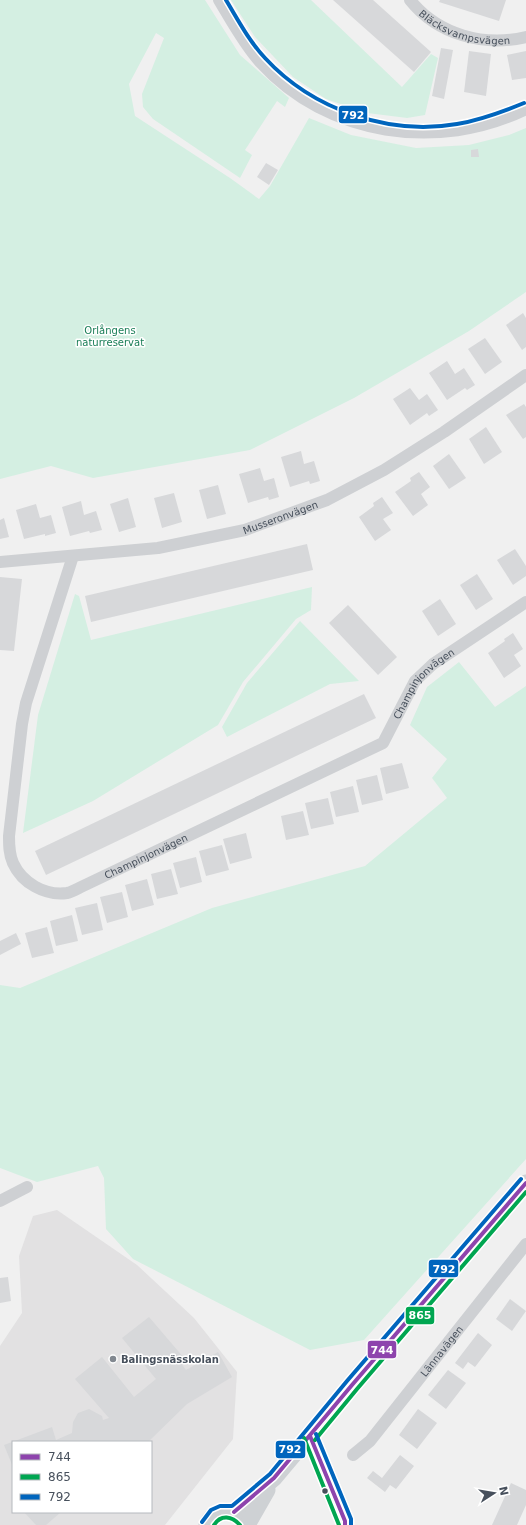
<svg xmlns="http://www.w3.org/2000/svg" width="526" height="1525" font-family="'DejaVu Sans',sans-serif">
<rect width="100%" height="100%" fill="#f0f0f0"/>
<path fill="#e2e1e2" fill-rule="evenodd" d="M57,1210L137,1265L194,1318L237,1372L233,1439L165,1525H0V1346L22,1313L19,1256L33,1216ZM13,1442H151V1512H13Z"/>
<g fill="#d4efe2">
<polygon points="0,0 205,0 240,55 289,98 285,107 277,101 245,150 252,155 240,178 153,119 143,107 142,94 164,38 156,33 129,84 135,116 230,178 259,199 270,186 309,118 351,135 416,148 469,145 509,135 526,128 526,292 469,331 354,398 250,450 93,478 51,466 0,479"/>
<polygon points="231,0 311,0 402,87 431,54 438,58 425,115 407,118 367,113 326,99 293,77 255,37"/>
<polygon points="312,587 311,610 296,619 243,682 218,725 93,801 23,833 38,715 75,594 79,596 91,640"/>
<polygon points="300,621 359,681 330,684 227,737 222,727 247,683"/>
<polygon points="459,662 495,707 526,686 526,1159 364,1340 310,1350 133,1259 106,1229 104,1178 98,1166 37,1182 0,1168 0,985 20,988 212,908 365,866 447,798 432,778 447,759 410,725 427,687"/>
</g>
<g fill="#d7d8da">
<polygon points="333,0 373,0 431,52 414,72"/>
<polygon points="440,0 506,0 499,21 439,2"/>
<polygon points="441,48 453,50 444,99 432,96"/>
<polygon points="469,51 491,54 486,96 464,92"/>
<polygon points="526,51 526,78 512,80 507,55"/>
<polygon points="478,149 479,157 471,157 471,150"/>
<polygon points="266,163 278,170 269,185 257,177"/>
<polygon points="523,313 526,318 526,347 522,350 506,325"/>
<polygon points="485,338 502,362 485,374 468,349"/>
<polygon points="447,361 455,374 464,368 475,385 467,390 465,388 447,400 429,373"/>
<polygon points="410,388 419,400 427,394 438,410 429,416 427,413 410,425 393,399"/>
<polygon points="524,404 526,407 526,437 523,439 506,415"/>
<polygon points="486,427 502,452 484,464 469,439"/>
<polygon points="301,451 304,464 314,461 320,481 310,484 309,481 290,487 281,457"/>
<polygon points="449,454 466,478 449,489 433,466"/>
<polygon points="260,468 264,481 274,478 279,497 269,500 268,497 248,503 239,474"/>
<polygon points="419,472 430,487 421,494 428,505 413,516 395,492 411,481 410,478"/>
<polygon points="218,485 226,514 207,519 199,490"/>
<polygon points="174,493 182,522 162,528 154,498"/>
<polygon points="382,497 393,513 383,519 391,530 375,541 359,517 374,506 373,503"/>
<polygon points="128,498 136,527 119,532 110,504"/>
<polygon points="81,501 84,515 96,511 102,530 90,533 89,531 70,536 62,507"/>
<polygon points="36,504 40,518 51,515 56,533 45,536 45,534 24,539 16,510"/>
<polygon points="4,518 9,537 0,539 0,520"/>
<polygon points="307,544 313,570 91,622 85,596"/>
<polygon points="515,549 526,566 526,576 513,585 497,560"/>
<polygon points="477,574 493,599 476,610 460,585"/>
<polygon points="0,577 22,579 14,651 0,650"/>
<polygon points="440,599 456,624 438,636 422,611"/>
<polygon points="348,605 397,657 378,675 329,623"/>
<polygon points="513,633 523,649 514,655 521,666 504,678 488,653 505,641 504,639"/>
<polygon points="364,694 376,718 46,875 35,851"/>
<polygon points="402,763 409,788 386,794 380,768"/>
<polygon points="377,775 383,800 362,805 356,780"/>
<polygon points="353,786 359,812 336,817 330,792"/>
<polygon points="328,798 334,824 311,829 305,803"/>
<polygon points="303,811 309,835 286,840 281,816"/>
<polygon points="246,833 252,858 230,864 223,839"/>
<polygon points="222,845 229,870 206,876 199,851"/>
<polygon points="196,857 202,882 180,888 173,863"/>
<polygon points="171,869 178,894 157,899 151,874"/>
<polygon points="147,879 154,905 132,911 125,885"/>
<polygon points="122,892 128,917 107,923 100,897"/>
<polygon points="97,903 103,930 82,935 75,908"/>
<polygon points="72,915 78,941 56,946 50,921"/>
<polygon points="47,927 54,953 32,958 25,933"/>
<polygon points="16,933 21,944 0,955 0,941"/>
<polygon points="8,1277 11,1301 0,1303 0,1278"/>
<polygon points="510,1299 526,1311 512,1331 496,1319"/>
<polygon points="149,1317 184,1358 180,1362 186,1370 218,1352 232,1377 187,1404 148,1442 13,1442 13,1467 4,1445 52,1427 56,1440 72,1433 73,1422 78,1413 89,1409 102,1416 103,1420 109,1418 75,1379 102,1357 134,1397 156,1379 122,1338"/>
<polygon points="478,1333 492,1345 475,1367 468,1362 463,1369 455,1363"/>
<polygon points="448,1370 466,1383 446,1409 428,1395"/>
<polygon points="418,1409 437,1423 417,1449 399,1435"/>
<polygon points="400,1455 414,1466 396,1489 390,1485 385,1492 367,1478 373,1471 382,1478"/>
<polygon points="511,1483 526,1490 526,1505 517,1525 492,1525"/>
<polygon points="24,1512 61,1512 46,1525 36,1525"/>
</g>
<g fill="none" stroke-linecap="round" stroke-linejoin="round">
<g stroke="#ced0d3" stroke-width="12">
<path d="M219,0C231,20 245,46 261,63C327,136 439,152 526,109"/>
<path id="s1" d="M410,0C438,35 484,47 526,37"/>
<path id="s2" d="M73,556L26,703L22,724L9,836C9,845 9,854 13,863C22,883 45,896 67,893C72,892 77,889 81,887L383,743L415,681L433,664L526,602"/>
<path id="s3" d="M0,562L158,548L245,530L327,500L384,470L444,432L526,375"/>
<polyline points="0,1201 27,1187"/>
<path id="s4" d="M353,1455L370,1441L526,1244"/>
</g>
<g stroke="#ced1d4" stroke-width="17">
<polyline points="234,1512 274,1478 352,1385 526,1183"/>
<path d="M207,1525C213,1510 230,1507 242,1518"/>
<polyline points="247,1525 267,1490"/>
</g>
<defs>
<g id="bus-1">
<polyline points="310,1436 345,1521 345,1525"/>
<polyline points="234,1512 274,1478 352,1385 526,1183"/>
</g>
<g id="bus-2">
<polyline points="304,1438 339,1525"/>
<polyline points="315,1440 357,1389 526,1192"/>
<path d="M214,1525C221,1514 232,1516 240,1525"/>
</g>
<g id="bus-3">
<path d="M226,0C238,20 249,41 265,58C312,109 388,136 457,124C481,120 502,112 524,103"/>
<polyline points="316,1434 351,1519 351,1525"/>
<polyline points="202,1522 211,1510 220,1506 232,1506 270,1474 347,1381 521,1179"/>
</g>
</defs>
<use href="#bus-1" stroke="#fff" stroke-width="7"/>
<use href="#bus-2" stroke="#fff" stroke-width="7"/>
<use href="#bus-3" stroke="#fff" stroke-width="7"/>
<use href="#bus-1" stroke="#8e44ad" stroke-width="4"/>
<use href="#bus-2" stroke="#00a651" stroke-width="4"/>
<use href="#bus-3" stroke="#0065bd" stroke-width="4"/>
</g>
<circle fill="#828890" stroke="#fff" stroke-width="1.5" cx="113" cy="1359" r="4"/>
<circle fill="#47505c" stroke="#fff" stroke-width="1.5" cx="325" cy="1491" r="3.5"/>
<g text-anchor="middle" dominant-baseline="central" stroke-width="3" stroke-linejoin="round" paint-order="stroke">
<g font-size="10" fill="#47505c" stroke="#fff">
<text stroke="none"><textPath href="#s1" startOffset="64">Bläcksvampsvägen</textPath></text>
<text stroke="none"><textPath href="#s3" startOffset="285">Musseronvägen</textPath></text>
<text stroke="none"><textPath href="#s2" startOffset="805">Champinjonvägen</textPath></text>
<text stroke="none"><textPath href="#s2" startOffset="469">Champinjonvägen</textPath></text>
<text stroke="none"><textPath href="#s4" startOffset="137">Lännavägen</textPath></text>
</g>
<g font-size="10" fill="#187d56" stroke="#fff">
<text x="110" y="330">Orlångens<tspan x="110" dy="12">naturreservat</tspan></text>
</g>
<g font-size="10" font-weight="bold" fill="#47505c" stroke="#fff" text-anchor="start">
<text x="121" y="1359">Balingsnässkolan</text>
</g>
</g>
<g stroke="#fff" stroke-width="1.5">
<rect x="338" y="105" width="30" height="19" rx="4" fill="#0065bd"/>
<rect x="428" y="1259" width="31" height="19" rx="4" fill="#0065bd"/>
<rect x="405" y="1306" width="30" height="19" rx="4" fill="#00a651"/>
<rect x="367" y="1340" width="30" height="19" rx="4" fill="#8e44ad"/>
<rect x="275" y="1440" width="31" height="19" rx="4" fill="#0065bd"/>
</g>
<g font-size="11" text-anchor="middle" font-weight="bold" fill="#fff">
<text x="353" y="119">792</text>
<text x="444" y="1273">792</text>
<text x="420" y="1319">865</text>
<text x="382" y="1354">744</text>
<text x="290" y="1453">792</text>
</g>
<rect x="12" y="1441" width="140" height="72" fill="#ffffff" stroke="#b5b9be"/>
<rect x="20" y="1454" width="20" height="6" fill="#8e44ad" stroke="#b5b9be"/>
<text x="48" y="1461" font-size="12" fill="#47505c">744</text>
<rect x="20" y="1474" width="20" height="6" fill="#00a651" stroke="#b5b9be"/>
<text x="48" y="1481" font-size="12" fill="#47505c">865</text>
<rect x="20" y="1494" width="20" height="6" fill="#0065bd" stroke="#b5b9be"/>
<text x="48" y="1501" font-size="12" fill="#47505c">792</text>
<g transform="translate(494 1493) rotate(78)" stroke="#ffffff" stroke-width="3" paint-order="stroke">
<path d="M0-3L7 15L0 10L-7 15Z" fill="#47505c"/>
<text y="-6" font-size="11" font-weight="bold" text-anchor="middle" fill="#47505c">N</text>
</g>
</svg>
